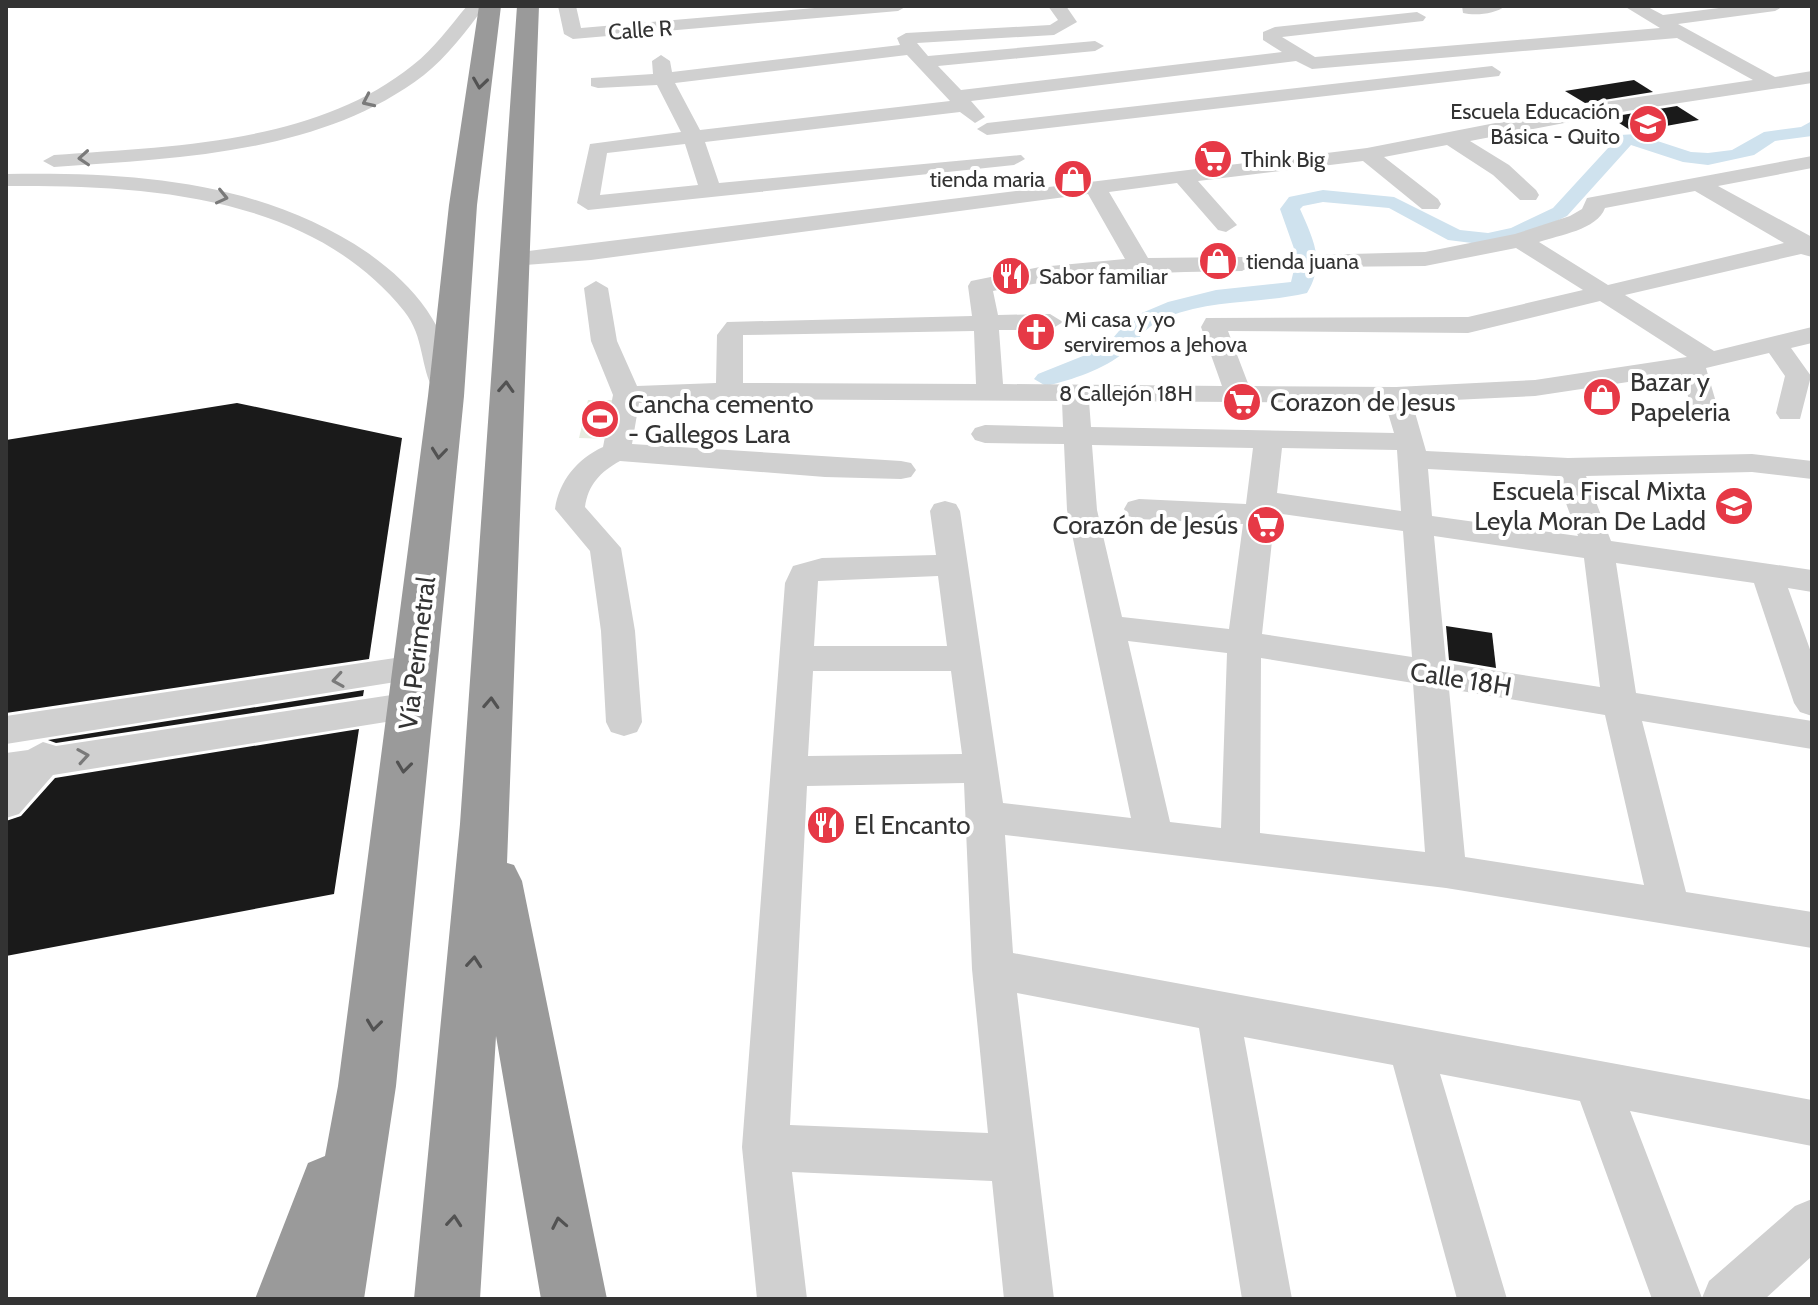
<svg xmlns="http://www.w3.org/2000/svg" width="1818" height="1305" font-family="Cabin,sans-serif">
<rect width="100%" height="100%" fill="#fff"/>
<polygon fill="#e6ecdf" points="588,400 619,400 612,439 579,438"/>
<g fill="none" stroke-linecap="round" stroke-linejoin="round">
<path fill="#cfe2ee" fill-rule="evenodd" d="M1812,121V136L1775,141L1754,155L1708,165L1683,162L1631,145L1567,216L1524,237L1488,245L1448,240L1389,208L1323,202L1303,206L1300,209C1313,239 1326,262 1307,293C1260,304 1213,299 1167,317C1142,328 1143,337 1125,352C1104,369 1072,380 1046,386L1034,379L1038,374L1093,352L1113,338L1130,318L1168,302L1216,290L1291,282L1297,257L1280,209L1289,197L1323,190L1394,197L1460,230L1488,233L1511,228L1553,208L1620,135L1636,134L1691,152L1708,153L1732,150L1764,132L1801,127Z"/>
</g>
<g fill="#1a1a1a">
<polygon points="1634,80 1653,92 1585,103 1565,91"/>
<polygon points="1677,106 1699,120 1633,132 1610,117"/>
<polygon points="237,403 402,438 369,659 6,713 6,440"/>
<polygon points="1446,626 1492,633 1496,668 1449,660"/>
<polygon points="364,690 363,696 56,743 48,740"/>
<polygon points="359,729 334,894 6,956 6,821 21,816 55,778"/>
</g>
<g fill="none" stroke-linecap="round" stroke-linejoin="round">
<g fill="#d0d0d0" fill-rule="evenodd">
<path d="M467,6H485C467,30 447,57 424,75C321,154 178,158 54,167L43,161L54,155C174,146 315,144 413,65C434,49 450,26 467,6Z"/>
<polygon points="558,6 576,6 581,28 838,6 907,6 898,11 573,39 564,34"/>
<path d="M1048,6H1066L1077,22L1054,35L917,43L928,56L1095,41L1104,46L1095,51L938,66L961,90L1282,52L1263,40V32L1275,27L1417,12L1426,17L1423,21L1282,37L1315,57L1660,28L1624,6H1646L1663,15L1735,6H1784L1775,11L1678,24L1775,77L1812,71V83L1627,111L1470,141L1509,165L1536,190L1539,195L1536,200H1520L1493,175L1447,145L1384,157L1438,199L1441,204L1438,209H1422L1363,161L1198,181L1237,225L1226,232L1218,230L1177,183L1109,192L1148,258L1242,257L1254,264L1242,271C1158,272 1076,274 993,291L998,315L1050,314L1063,322L1050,330H999L1003,384L1222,386L1201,327L1206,318L1468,317L1583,290L1516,248L1425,266L1321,267L1313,265L1309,260L1313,255L1425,252L1515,234L1570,216L1582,209L1587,198L1812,156V168L1718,186L1812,237V257L1801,254L1625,295L1714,351L1812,327V343L1791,348L1811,376L1800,419H1780L1776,413L1785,376L1769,353L1706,368L1718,409L1714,415H1694L1681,374L1535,396L1412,402L1426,451L1568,458L1752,454L1812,461V479L1752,472L1586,476L1611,541L1812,570V592L1788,588L1812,655V716L1800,712L1794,703L1754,583L1616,563L1636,693L1812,721V749L1642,721L1686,892L1812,912V948L1446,888L1005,835L1013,953L1812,1100V1146L1630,1111L1702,1298L1709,1281L1795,1206L1812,1199V1256L1765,1299H1652L1580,1101L1440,1074L1507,1299H1457L1393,1065L1244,1037L1292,1299H1242L1199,1028L1017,993L1054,1299H1004L992,1181L792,1172L807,1299H757L742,1147L785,583L793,566L822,558L936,555L930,511L934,504L945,501L956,504L960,511L1003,803L1131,818L1067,510L1064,444L985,443L975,440L971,434L975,428L985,425L1063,427L1062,401L729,399L639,403L632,444L901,461L911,463L916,470L911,477L901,479L825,477L620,461C600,472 588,485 585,507L621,548L635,631L642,722L637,732L624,736L611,732L606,722L601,631L590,551L555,509C559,481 577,459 603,447L613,395L591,341L584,288L596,281L608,288L617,341L637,386L716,383L717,335L727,322L972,316L968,286L971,281L1040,267L1125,259L1088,194L591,260L512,266L504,264L500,259L504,254L1367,148L1598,103L1753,80L1677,38L1312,69L1296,61L971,101L985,117L975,123L960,112L705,142L719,183L1021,155L1025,159L1014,165L588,210L577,203L590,144L681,132L657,85L598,88L591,86V78L653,74L652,61L661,55L670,61L672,72L900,45L897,38L906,33L1050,25L1058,20ZM907,55L950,101L700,130L675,83ZM685,144L698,185L600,195L607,153ZM1695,191L1784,243L1608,285L1539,242C1559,235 1597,230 1605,208ZM1600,301L1687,357L1535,380L1396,387L1249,386L1228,331L1468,333ZM974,331L976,384L743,383V335ZM1089,401L1385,403L1394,433L1091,427ZM1092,445L1253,448L1246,504L1139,499L1128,502L1124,509L1128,516L1139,519L1243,524L1229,629L1122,617L1097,510ZM1282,448L1397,450L1401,511L1277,493ZM1428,469L1556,476L1578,536L1432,516ZM1275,513L1403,531L1412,657L1262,634ZM1434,536L1584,558L1600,687L1446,663ZM938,576L947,646H814L818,581ZM1128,641L1227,653L1221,828L1170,822ZM1261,658L1413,683L1425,852L1260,833ZM813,671H951L962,754L808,756ZM1449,689L1605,715L1644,885L1465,857ZM964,783L972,969L988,1133L790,1125L807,786Z"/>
<path d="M1462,6H1505C1496,14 1475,16 1463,13Z"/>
<polygon points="1492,66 1501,72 1499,76 987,135 977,129 987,123"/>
<path d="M6,174C132,172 260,180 368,253C416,287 446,326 457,384L454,390H434C420,369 425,337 404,311C310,194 144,185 6,186Z"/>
<polygon points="415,655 427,659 432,668 427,677 6,744 6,716"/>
<polygon points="411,692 424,695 429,705 424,715 411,718 53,775 19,814 6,818 6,753 28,750 43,742 56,746"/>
</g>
<g fill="#9a9a9a" fill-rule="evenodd">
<polygon points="479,6 501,6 477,205 464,396 396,1086 364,1299 255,1299 308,1163 325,1156 338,1086 428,396 449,205"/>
<polygon points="517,6 539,6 507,863 514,865 522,881 607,1299 541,1299 496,1036 480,1299 414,1299 460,824"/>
</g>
</g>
<defs><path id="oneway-chevron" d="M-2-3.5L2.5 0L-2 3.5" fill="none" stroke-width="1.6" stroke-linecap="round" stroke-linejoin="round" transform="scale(2)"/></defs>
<g stroke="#525252">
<use href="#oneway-chevron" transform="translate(480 83) rotate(98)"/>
<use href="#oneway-chevron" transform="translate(506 387) rotate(-87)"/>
<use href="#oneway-chevron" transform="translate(439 453) rotate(96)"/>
<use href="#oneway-chevron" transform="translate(491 703) rotate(-87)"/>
<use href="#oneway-chevron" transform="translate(404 767) rotate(97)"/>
<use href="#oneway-chevron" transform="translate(474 962) rotate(-85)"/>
<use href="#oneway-chevron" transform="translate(374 1025) rotate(97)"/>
<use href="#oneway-chevron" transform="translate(454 1221) rotate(-85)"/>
<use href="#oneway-chevron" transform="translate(559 1223) rotate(-101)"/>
</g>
<g stroke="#7a7a7a">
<use href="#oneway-chevron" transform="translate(368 101) rotate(155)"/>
<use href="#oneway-chevron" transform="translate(84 158) rotate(176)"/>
<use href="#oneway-chevron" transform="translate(222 197) rotate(13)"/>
<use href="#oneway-chevron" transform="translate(338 680) rotate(171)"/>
<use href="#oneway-chevron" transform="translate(83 756) rotate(-9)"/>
</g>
<defs>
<symbol id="school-disc" viewBox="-11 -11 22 22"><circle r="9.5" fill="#e63946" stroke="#fff"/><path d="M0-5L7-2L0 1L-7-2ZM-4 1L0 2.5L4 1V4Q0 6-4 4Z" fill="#fff"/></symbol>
<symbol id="supermarket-disc" viewBox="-11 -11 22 22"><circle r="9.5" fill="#e63946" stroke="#fff"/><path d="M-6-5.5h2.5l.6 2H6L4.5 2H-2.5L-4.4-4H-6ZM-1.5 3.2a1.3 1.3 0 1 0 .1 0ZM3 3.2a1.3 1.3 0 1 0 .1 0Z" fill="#fff"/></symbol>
<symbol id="shop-disc" viewBox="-11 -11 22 22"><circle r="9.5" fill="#e63946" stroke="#fff"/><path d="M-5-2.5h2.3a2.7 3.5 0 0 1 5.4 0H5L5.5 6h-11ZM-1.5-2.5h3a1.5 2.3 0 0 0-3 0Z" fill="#fff"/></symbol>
<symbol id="restaurant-disc" viewBox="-11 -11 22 22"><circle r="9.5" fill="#e63946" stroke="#fff"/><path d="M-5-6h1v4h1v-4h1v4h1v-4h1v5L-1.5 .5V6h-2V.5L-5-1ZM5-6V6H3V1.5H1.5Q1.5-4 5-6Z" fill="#fff"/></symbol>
<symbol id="church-disc" viewBox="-11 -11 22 22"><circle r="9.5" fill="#e63946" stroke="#fff"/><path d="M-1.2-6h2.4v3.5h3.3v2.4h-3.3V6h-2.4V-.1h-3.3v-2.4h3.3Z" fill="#fff"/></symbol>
<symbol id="stadium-disc" viewBox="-11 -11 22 22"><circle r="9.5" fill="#e63946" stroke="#fff"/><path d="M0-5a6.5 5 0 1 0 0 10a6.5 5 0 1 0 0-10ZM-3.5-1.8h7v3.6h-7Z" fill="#fff"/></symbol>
</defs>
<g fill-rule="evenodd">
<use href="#school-disc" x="1626" y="102" width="44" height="44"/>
<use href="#supermarket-disc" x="1191" y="137" width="44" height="44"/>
<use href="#shop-disc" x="1051" y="157" width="44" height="44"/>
<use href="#shop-disc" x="1196" y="239" width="44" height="44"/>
<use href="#restaurant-disc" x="989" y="254" width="44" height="44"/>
<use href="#church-disc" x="1014" y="310" width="44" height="44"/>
<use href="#shop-disc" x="1580" y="375" width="44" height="44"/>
<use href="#supermarket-disc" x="1220" y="380" width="44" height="44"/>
<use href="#stadium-disc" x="578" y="397" width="44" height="44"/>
<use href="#school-disc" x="1712" y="484" width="44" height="44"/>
<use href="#supermarket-disc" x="1244" y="503" width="44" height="44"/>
<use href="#restaurant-disc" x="804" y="803" width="44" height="44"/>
</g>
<g text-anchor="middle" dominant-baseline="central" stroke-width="8" stroke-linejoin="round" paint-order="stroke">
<g font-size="22" fill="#333" stroke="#fff">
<text transform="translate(640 30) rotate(-4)">Calle R</text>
<text x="1126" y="393">8 Callejón 18H</text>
</g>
<g font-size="22" fill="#333" stroke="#fff" text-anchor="start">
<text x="1620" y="111" text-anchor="end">Escuela Educación<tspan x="1620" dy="25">Básica - Quito</tspan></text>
<text x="1241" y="159">Think Big</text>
<text x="1045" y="179" text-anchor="end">tienda maria</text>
<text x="1246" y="261">tienda juana</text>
<text x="1039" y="276">Sabor familiar</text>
<text x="1064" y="319">Mi casa y yo<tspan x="1064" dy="25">serviremos a Jehova</tspan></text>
</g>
<g font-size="26" fill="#333" stroke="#fff" text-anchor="start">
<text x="1630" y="382">Bazar y<tspan x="1630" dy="30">Papeleria</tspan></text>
<text x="1270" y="402">Corazon de Jesus</text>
<text x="628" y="404">Cancha cemento<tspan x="628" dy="30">- Gallegos Lara</tspan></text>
<text x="1706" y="491" text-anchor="end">Escuela Fiscal Mixta<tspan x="1706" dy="30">Leyla Moran De Ladd</tspan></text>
<text x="1238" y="525" text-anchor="end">Corazón de Jesús</text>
<text x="854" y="825">El Encanto</text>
</g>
<g font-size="26" fill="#333" stroke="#fff">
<text transform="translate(417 653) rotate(-83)">Vía Perimetral</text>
<text transform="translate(1461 679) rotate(9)">Calle 18H</text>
</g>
</g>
<rect width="1818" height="1305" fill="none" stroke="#333333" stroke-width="16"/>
</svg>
